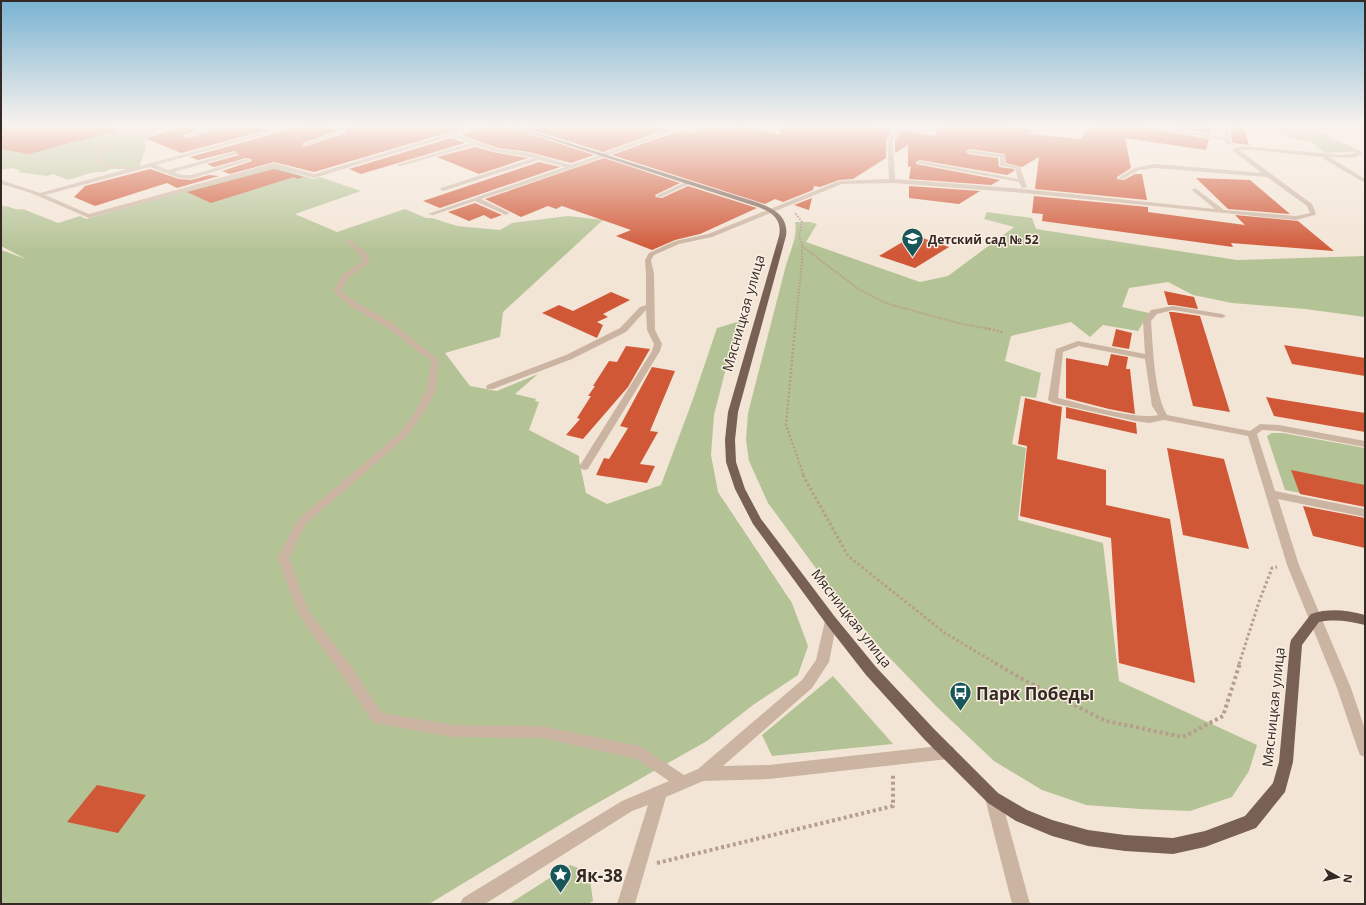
<svg xmlns="http://www.w3.org/2000/svg" width="1366" height="905" font-family="'Open Sans',sans-serif">
<rect width="100%" height="100%" fill="#f3e5d6"/>
<g fill="#b4c395">
<polygon points="34,126 175,126 157,130 159,133 144,137 146,149 139,167 130,169 110,169 104,172 94,172 68,180 53,174 47,176 18,172 20,170 12,168 1,170 1,136"/>
<polygon points="1269,126 1298,126 1352,150 1351,152 1325,153 1310,141 1290,138"/>
<polygon points="1309,126 1359,126 1365,130 1320,131"/>
<path d="M273,166L313,179L320,177L361,191L295,214L337,232L405,209L426,218H432L457,226L500,230L512,223L568,216L603,220L503,312L500,337L445,353L470,386L497,391L538,374L515,394L536,399L535,401L539,402L529,430L579,456V460L586,493L607,504L661,485L693,399L717,328L744,320L727,364L714,415L711,455L718,492L792,603L808,646L798,675L753,705L707,741L578,814L429,904H1V250L26,259L1,246V206C9,205 15,211 23,209L58,223L80,216L86,219Z"/>
<path d="M987,212L1032,218L1036,229L1237,260L1365,256V317L1305,309L1232,303L1193,295L1168,282L1129,288L1122,307L1149,313L1138,331L1103,325L1090,337L1071,322L1011,336L1005,361L1041,373L1036,398L1021,396L1012,444L1026,448L1018,520L1103,543L1119,681L1257,745L1249,771L1232,797L1190,811L1140,809L1086,805L1042,790L994,761L937,707L884,652L840,601L768,503L749,461L746,440L748,413L786,265C790,252 798,235 795,222H810L817,224L806,242L920,282L948,276L1014,227L984,219Z"/>
<polygon points="1272,433 1283,433 1365,448 1365,506 1285,490 1267,436"/>
<polygon points="833,676 893,744 772,756 762,735"/>
<polygon points="570,865 589,872 593,901 588,904 509,904"/>
</g>
<g fill="#d05837">
<polygon points="1,126 116,126 116,131 29,154 1,149"/>
<polygon points="225,126 239,130 255,126 268,130 181,153 145,138 184,127 198,130 183,135 184,137 189,138"/>
<polygon points="302,126 327,126 337,131 303,143 302,146 303,147 346,133 346,127 339,126 470,126 314,172 274,162 230,174 222,171 252,161 251,159 246,158 214,167 207,164 239,155 235,151 198,160 190,157"/>
<polygon points="483,126 508,126 509,127 594,155 571,163 529,152 498,148 461,135"/>
<polygon points="519,126 656,126 667,129 603,152"/>
<polygon points="708,126 725,130 736,126 742,126 779,135 780,126 876,126 892,132 886,139 886,158 853,179 839,180 820,187 814,186 813,190 783,202 775,199 765,204 612,155 676,132 679,133 684,131 691,133"/>
<polygon points="937,126 1010,126 1032,131 1029,134 1081,139 1089,126 1143,126 1146,128 1209,139 1206,150 1125,138 1131,168 1117,177 1117,179 1124,180 1135,174 1142,174 1147,200 1035,189 1039,157 1022,167 1006,163 1005,154 970,149 966,151 968,154 998,158 999,167 1014,169 1014,171 1007,175 920,160 916,162 916,164 1000,180 991,185 909,179 911,166 908,167 908,145 895,153 895,140 901,132 907,131 936,136"/>
<polygon points="1162,126 1212,126 1210,133"/>
<polygon points="1231,126 1243,126 1249,145 1233,143 1231,137"/>
<polygon points="451,138 465,143 361,174 349,169"/>
<polygon points="475,147 497,153 528,158 479,174 437,157"/>
<polygon points="604,158 680,183 655,195 656,197 662,198 688,186 757,208 700,234 675,240 652,250 616,236 631,230 562,206 556,209 548,206 521,217 485,199"/>
<polygon points="539,162 560,167 440,208 423,201"/>
<polygon points="150,169 179,179 191,180 209,175 219,176 177,188 167,183 95,206 74,197 85,186"/>
<polygon points="274,169 304,177 297,179 294,177 211,203 187,192"/>
<polygon points="1196,178 1250,180 1290,214 1228,209"/>
<polygon points="909,186 980,191 959,204 909,198"/>
<polygon points="1034,196 1148,207 1148,212 1245,225 1235,215 1298,221 1334,251 1231,243 1233,247 1042,221 1043,214 1032,213"/>
<polygon points="812,198 809,210 794,205"/>
<polygon points="475,203 502,215 491,219 484,215 469,221 448,212"/>
<polygon points="914,235 949,247 915,268 879,256"/>
<polygon points="1164,291 1194,297 1198,309 1173,305 1168,305"/>
<polygon points="611,292 630,300 603,314 608,317 597,322 603,325 597,338 542,313 559,305 573,311"/>
<polygon points="1169,312 1173,312 1200,316 1230,412 1193,406"/>
<polygon points="1116,329 1132,333 1129,349 1112,346"/>
<polygon points="1284,345 1365,358 1365,376 1292,364"/>
<polygon points="626,346 650,349 628,387 583,439 566,435 580,419 577,418 591,396 588,396 595,386 593,386 609,361 617,362"/>
<polygon points="1111,354 1128,357 1126,369 1130,369 1135,414 1109,409 1066,398 1066,358 1108,366"/>
<polygon points="652,367 675,371 650,431 658,432 640,464 655,466 647,483 596,475 604,458 609,459 628,428 620,426"/>
<polygon points="1266,397 1365,413 1365,432 1274,416"/>
<polygon points="1025,398 1062,407 1057,459 1106,470 1106,505 1170,519 1195,683 1119,663 1111,538 1020,516 1027,446 1018,444"/>
<polygon points="1066,407 1136,423 1137,434 1066,418"/>
<polygon points="1167,448 1224,459 1249,549 1183,535"/>
<polygon points="1291,470 1365,485 1365,507 1300,494"/>
<polygon points="1303,506 1365,518 1365,548 1313,536"/>
<polygon points="97,785 146,795 118,833 67,822"/>
</g>
<g fill="none" stroke-linecap="round" stroke-linejoin="round">
<polyline stroke="#b79d8c" stroke-width="1.5" stroke-dasharray="1 1" stroke-linecap="butt" points="795,213 797,215"/>
<g stroke="#b79d8c" stroke-width="2" stroke-dasharray="1.5 1.5" stroke-linecap="butt">
<polyline points="802,246 857,288 885,303 958,323 990,329"/>
<polyline points="795,329 802,262 802,245 799,237 802,222 796,214"/>
</g>
<g stroke="#b79d8c" stroke-width="2.5" stroke-dasharray="2 2" stroke-linecap="butt">
<polyline points="795,328 786,425 804,476"/>
<polyline points="985,328 1003,332"/>
</g>
<g stroke="#b79d8c" stroke-width="3" stroke-dasharray="2.5 2.5" stroke-linecap="butt">
<polyline points="803,475 848,556 945,633 997,664"/>
<polyline points="1239,664 1259,602 1272,568 1277,567"/>
</g>
<g stroke="#b79d8c" stroke-width="4" stroke-dasharray="3 3" stroke-linecap="butt">
<polyline points="995,663 1024,680 1106,721 1183,737 1223,716 1240,663"/>
<polyline points="657,863 893,806 893,774"/>
</g>
<g fill="#cbb4a1" fill-rule="evenodd">
<polygon points="217,126 224,126 189,137 184,136"/>
<polygon points="287,126 294,126 156,165 168,170 235,152 238,154 174,172 182,175 191,175 246,159 251,160 191,179 179,178 150,167 45,195 89,214 274,163 314,174 475,126 482,126 456,135 498,149 529,153 571,165 674,128 694,126 677,130 573,168 481,199 508,212 509,213 506,215 475,201 433,215 428,214 565,167 539,160 443,191 440,189 441,188 534,158 497,152 475,145 401,166 396,165 470,143 451,136 314,178 274,167 89,218 31,193 1,184 1,180 40,193 127,169 103,167 98,163 100,147 96,140 99,138 106,147 103,162 105,164 133,168"/>
<polygon points="328,126 345,128 345,132 303,146 303,144 341,131"/>
<polygon points="753,126 762,126 768,128 766,129"/>
<polygon points="877,126 898,129 923,126 900,131 893,139 895,179 1023,189 1215,209 1193,191 1192,190 1195,188 1224,210 1296,216 1310,213 1307,206 1267,177 1155,168 1139,170 1123,179 1118,178 1135,168 1155,164 1262,173 1232,150 1241,146 1342,155 1356,153 1300,126 1306,126 1359,150 1362,154 1354,158 1329,157 1365,179 1365,183 1324,159 1323,157 1253,150 1239,150 1312,204 1316,214 1315,215 1296,220 1023,193 892,183 842,184 712,237 679,244 654,255 651,260 654,274 655,330 662,344 660,351 588,469 584,470 579,467 652,351 654,344 647,330 646,310 626,332 572,359 493,389 487,389 486,387 487,385 566,355 620,328 640,307 646,305 646,274 645,260 649,253 675,241 708,234 839,181 889,179 887,139 895,131"/>
<polygon points="1144,126 1154,126 1224,137 1226,126 1230,126 1229,139 1232,144 1227,145 1224,140 1146,127"/>
<polygon points="970,150 1005,155 1005,164 1020,167 1027,187 1022,188 1019,182 917,163 920,161 1018,179 1015,168 1000,166 1000,157 968,153 968,151"/>
<polygon points="688,181 693,182 661,197 656,196"/>
<polygon points="348,239 368,254 369,263 349,277 341,291 356,302 391,322 439,360 436,390 424,413 407,436 306,524 289,558 308,610 351,666 382,713 454,725 542,726 640,746 684,775 698,769 802,680 816,660 825,621 827,617 831,616 835,617 837,621 829,662 812,688 723,766 769,765 948,745 953,747 955,752 953,757 948,759 769,779 703,781 666,797 635,904 617,904 648,805 632,811 485,904 460,904 463,898 622,801 669,781 637,759 542,738 454,737 373,723 341,674 299,615 277,558 298,519 401,432 414,413 426,390 431,361 385,326 350,306 333,291 343,274 362,262 362,256 346,242 345,241"/>
<path d="M1173,306L1222,314L1226,316L1222,318L1173,310L1157,314L1151,321C1153,347 1154,393 1167,415L1250,431L1260,424L1279,425L1365,441V447L1279,431L1262,430L1257,434L1275,491L1365,509V517L1278,499L1299,565L1351,688L1365,729V757L1360,755L1358,750L1337,688L1287,565L1248,436L1164,420L1149,423L1135,421L1053,403L1048,400L1056,349L1078,341L1145,354L1143,321L1151,310ZM1079,346L1145,359L1152,406L1158,415C1135,420 1083,404 1058,398L1063,352Z"/>
<polygon points="993,791 998,793 1001,798 1030,904 1012,904 985,798 988,793"/>
</g>
<path fill="#796054" fill-rule="evenodd" d="M509,126H515L756,202C773,208 789,216 786,236L738,412L735,440L736,462L745,489L761,519L835,617L876,667L934,729L998,793L1027,810L1052,820L1088,830L1125,835L1173,838L1205,831L1245,816L1273,783L1279,762L1290,644L1291,640L1311,614C1329,608 1346,610 1365,615V625C1349,621 1335,619 1319,622L1302,645L1293,762L1285,792L1256,828L1205,847L1173,854L1125,851L1088,846L1052,836L1016,821L988,803L924,739L866,675L827,625L753,524L735,489L726,462L725,440L728,412L779,236C783,217 768,210 752,205Z"/>
</g>
<linearGradient id="sky" x2="0" y2="1"><stop stop-color="#79b3d2"/><stop offset="0.5" stop-color="#faf3ed"/><stop offset="1" stop-color="#faf3ed" stop-opacity="0"/></linearGradient>
<rect width="1366" height="252" fill="url(#sky)"/>
<defs>
<symbol id="school-pin" viewBox="-11 -11 22 30"><path d="M0 17L-7.5 6A9.5 9.5 0 1 1 7.5 6Z" fill="#17575a" stroke="#faefe3"/><path d="M0-5L7-2L0 1L-7-2ZM-4 1L0 2.5L4 1V4Q0 6-4 4Z" fill="#fff"/></symbol>
<symbol id="bus-pin" viewBox="-11 -11 22 30"><path d="M0 17L-7.5 6A9.5 9.5 0 1 1 7.5 6Z" fill="#17575a" stroke="#faefe3"/><path d="M-5-6H5V4H4V6H2V4H-2V6H-4V4H-5ZM-3.5-4V0h7V-4ZM-3.5 1.2v1.5H-2V1.2ZM2 1.2v1.5H3.5V1.2Z" fill="#fff"/></symbol>
<symbol id="sight-pin" viewBox="-11 -11 22 30"><path d="M0 17L-7.5 6A9.5 9.5 0 1 1 7.5 6Z" fill="#17575a" stroke="#faefe3"/><path d="M0-6L1.8-2.2L6-1.7L2.9 1.2L3.7 5.4L0 3.3L-3.7 5.4L-2.9 1.2L-6-1.7L-1.8-2.2Z" fill="#fff"/></symbol>
</defs>
<g fill-rule="evenodd">
<use href="#school-pin" x="900" y="226" width="25" height="34"/>
<use href="#bus-pin" x="948" y="680" width="25" height="34"/>
<use href="#sight-pin" x="548" y="862" width="25" height="34"/>
</g>
<g text-anchor="middle" dominant-baseline="central" stroke-width="3" stroke-linejoin="round" paint-order="stroke">
<g font-size="12" font-weight="bold" fill="#352925" stroke="#faefe3" text-anchor="start">
<text x="928" y="239">Детский сад № 52</text>
</g>
<g font-size="14" fill="#352925" stroke="#faefe3">
<text transform="translate(743 313) rotate(-74)">Мясницкая улица</text>
<text transform="translate(852 618) rotate(52)">Мясницкая улица</text>
<text transform="translate(1273 707) rotate(-84)">Мясницкая улица</text>
</g>
<g font-size="17" font-weight="bold" fill="#352925" stroke="#faefe3" text-anchor="start">
<text x="976" y="693">Парк Победы</text>
<text x="576" y="875">Як-38</text>
</g>
</g>
<rect width="1366" height="905" fill="none" stroke="#352925" stroke-width="4"/>
<g transform="translate(1338 877) rotate(98)" stroke="#faefe3" stroke-width="3" paint-order="stroke">
<path d="M0-3L7 15L0 10L-7 15Z" fill="#352925"/>
<text y="-6" font-size="11" font-weight="bold" text-anchor="middle" fill="#352925">N</text>
</g>
</svg>
